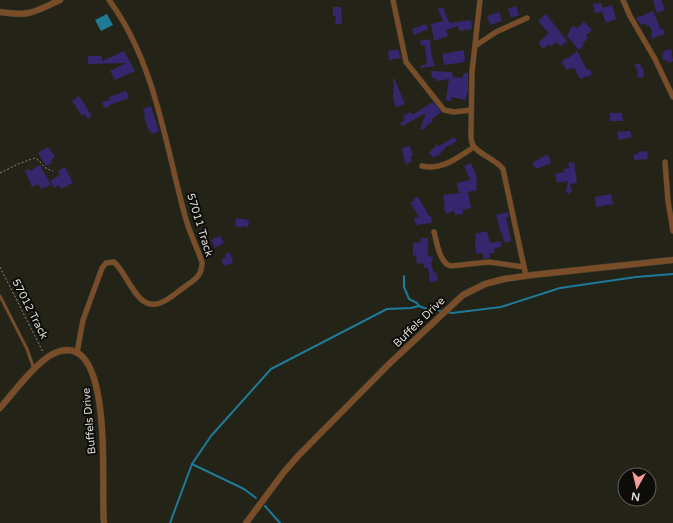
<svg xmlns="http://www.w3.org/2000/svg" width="673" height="523" font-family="'Varela Round',sans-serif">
<rect width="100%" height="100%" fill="#242318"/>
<polygon fill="#1f7a98" points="107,14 113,25 101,31 95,20"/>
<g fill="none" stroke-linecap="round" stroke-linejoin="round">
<g stroke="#1f7a98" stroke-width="2">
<polyline points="404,276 404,287 409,299 417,303 419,306"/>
<polyline points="446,312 452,313 501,307 560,288 636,277 673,274"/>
<polyline points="192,464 244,489 256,498"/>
<polyline points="265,506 280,523"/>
<polyline points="170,523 192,464 211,436 271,369 387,309 411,308 419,306 427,309 442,311"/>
</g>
</g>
<g fill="#35276d">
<polygon points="653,0 661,0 665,10 657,13"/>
<polygon points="602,3 602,8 612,5 616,19 606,23 602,12 595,13 593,4"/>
<polygon points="516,6 519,15 511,18 508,9"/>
<polygon points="333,7 341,7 342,24 335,24 336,16 333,16"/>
<polygon points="443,7 447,18 450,23 471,20 472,29 459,31 458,26 446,30 448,36 434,41 431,24 443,21 438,9"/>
<polygon points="653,11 661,30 663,29 665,34 658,36 651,39 652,32 649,25 646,26 645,23 641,25 636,18"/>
<polygon points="499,12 502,21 490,25 487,16"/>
<polygon points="546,14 567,41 561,46 556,42 551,47 549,44 543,49 539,44 540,43 539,42 549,33 538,21"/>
<polygon points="584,22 592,30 586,35 588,38 582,44 584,45 579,50 567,36 572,26 577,28"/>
<polygon points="426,24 428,29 414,35 412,29"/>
<polygon points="430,39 431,53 435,66 421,68 420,66 427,64 425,45 421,46 420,41"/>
<polygon points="398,49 401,58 389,60 388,51"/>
<polygon points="671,49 673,61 668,63 667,60 663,60 662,55 664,54 663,51"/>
<polygon points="464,50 465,62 444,65 442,54"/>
<polygon points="124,51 135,71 115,80 110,71 126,63 88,64 88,56 102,56 102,61"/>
<polygon points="577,51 587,70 590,69 592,75 586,77 586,76 580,79 574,68 572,69 571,68 567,70 561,62 568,57 568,58"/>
<polygon points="637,63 640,64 642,69 643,68 644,77 638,78 637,69 634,66"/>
<polygon points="431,71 452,72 453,77 462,78 464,73 468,73 468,92 465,100 451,97 451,101 446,100 449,79 436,81 435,78 432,78"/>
<polygon points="394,78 405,104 396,107 394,102 393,93 394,93 393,79"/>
<polygon points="126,91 129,98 109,105 109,107 104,108 102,102 110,100 109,97"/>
<polygon points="79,96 92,116 88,119 84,114 82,116 72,101"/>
<polygon points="433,102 441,112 432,119 433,121 427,125 424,130 420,129 426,113 402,126 400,123 405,120 403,116 411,112 412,115"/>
<polygon points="151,106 159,131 152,134 151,131 149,132 144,116 145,116 143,109"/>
<polygon points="610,113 622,113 623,121 610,121"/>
<polygon points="630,131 632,137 619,140 617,132"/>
<polygon points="454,137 457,141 449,146 448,145 438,156 437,155 434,158 429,153 437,144 439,146"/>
<polygon points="410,146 413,156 410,157 412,162 405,164 402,148"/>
<polygon points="48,147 55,157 51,160 52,163 46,166 38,153"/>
<polygon points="647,151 648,159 634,160 634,154 638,154 638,152"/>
<polygon points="548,154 551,163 536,169 532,163"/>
<polygon points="574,162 577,183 570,184 572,191 569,194 566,191 568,181 557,183 555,174 564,172 564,169 569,168 568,163"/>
<polygon points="471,163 477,178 476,179 477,185 476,185 477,190 468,192 471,208 463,210 463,214 455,215 454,211 446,214 443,206 445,207 443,195 459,193 457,183 470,180 464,166"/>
<polygon points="40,165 51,185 41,189 38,184 32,187 25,171 29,169 30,171"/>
<polygon points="65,167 73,183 61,189 59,185 54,188 50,181 60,175 58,171"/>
<polygon points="611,194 613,204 596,207 595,197"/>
<polygon points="418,197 429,216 431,216 432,223 416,225 414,218 419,217 410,202 414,201 413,199"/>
<polygon points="508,212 509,217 506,217 511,241 505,243 500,230 496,215"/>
<polygon points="236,218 249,220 248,227 242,226 242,228 235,226"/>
<polygon points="487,231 490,243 500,241 502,246 494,249 495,252 489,254 490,258 483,259 483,253 476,254 475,240 476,240 475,234"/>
<polygon points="220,236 224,243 215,248 211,240"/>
<polygon points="421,238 428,238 428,256 433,257 431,264 434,273 436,272 438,281 430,282 428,268 424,268 423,263 417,264 416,255 413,256 413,243 420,243"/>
<polygon points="230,252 233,263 224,266 221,260 226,257 225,254"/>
</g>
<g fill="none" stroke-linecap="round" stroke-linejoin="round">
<defs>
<polyline id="service" points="0,296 27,349 34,369"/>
<g id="minor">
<polyline points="393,0 406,62 444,110 454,112 471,110"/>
<path d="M480,0L472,72L471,133C471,136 471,140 472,143C475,153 496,159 503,169L526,276"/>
<polyline points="623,0 630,16 655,59 673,97"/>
<polyline points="475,46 496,32 527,18"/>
<polyline points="665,162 668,201 673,231"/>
<path d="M422,166C442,171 458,157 474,147"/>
<path d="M434,232C437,242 439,263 451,266L489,262L524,267"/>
<path d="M77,353L83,320L102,268L106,263L114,262C128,274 137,312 160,303C169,300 176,293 183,288C194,280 202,277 202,262C197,247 189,232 185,216C165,143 155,62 109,0"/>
</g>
<g id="tertiary">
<path d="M0,12C29,17 34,12 60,0"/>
<path d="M0,408C13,393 34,365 51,355C117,319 100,493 104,523"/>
<polyline points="246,523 284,472 298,456 389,364 463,295 485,284 504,279 532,275 673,260"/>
</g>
</defs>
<use href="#service" stroke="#3e3d32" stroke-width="3.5"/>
<use href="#minor" stroke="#3e3d32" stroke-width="6"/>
<use href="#tertiary" stroke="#3e3d32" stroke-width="7"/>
<g stroke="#898880" stroke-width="1" stroke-dasharray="2 2" stroke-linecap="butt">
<path d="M0,173L18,164L35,158C43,162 41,168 53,171"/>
<polyline points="0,267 43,352"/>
</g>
<use href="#service" stroke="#794d27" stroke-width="2.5"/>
<use href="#minor" stroke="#794d27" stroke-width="5"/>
<use href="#tertiary" stroke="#794d27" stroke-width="6"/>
</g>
<g text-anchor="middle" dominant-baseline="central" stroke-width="4" stroke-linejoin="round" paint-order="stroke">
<g font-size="11" fill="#dddcd5" stroke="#0d0c08">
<text transform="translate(200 225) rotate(73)">57011 Track</text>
<text transform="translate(30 309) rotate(63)">57012 Track</text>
<text transform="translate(419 322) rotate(-44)">Buffels Drive</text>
<text transform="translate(89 421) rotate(-95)">Buffels Drive</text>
</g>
</g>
<g transform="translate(637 487) rotate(188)"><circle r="19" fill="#0d0c08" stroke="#605f5a"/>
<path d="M0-3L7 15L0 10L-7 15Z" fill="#f59c96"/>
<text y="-6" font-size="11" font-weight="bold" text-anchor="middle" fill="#dddcd5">N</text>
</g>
</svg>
